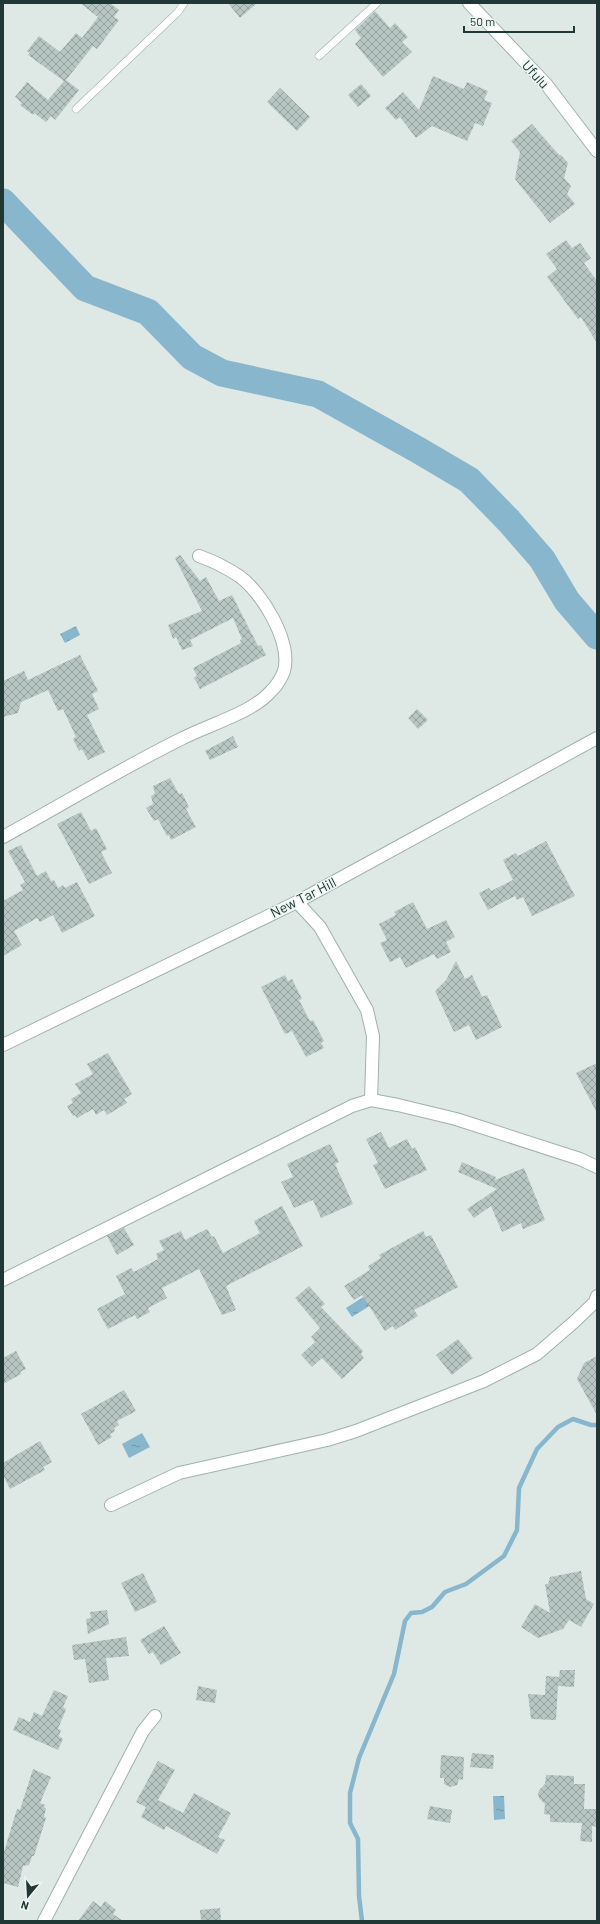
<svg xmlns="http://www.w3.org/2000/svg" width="600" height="1924" font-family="Barlow,sans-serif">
<defs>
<pattern id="water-ripples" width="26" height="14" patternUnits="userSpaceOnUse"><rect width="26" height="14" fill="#88b6cc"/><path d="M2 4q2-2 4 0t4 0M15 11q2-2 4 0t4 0" fill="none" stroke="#6f95a6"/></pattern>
<pattern id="building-cross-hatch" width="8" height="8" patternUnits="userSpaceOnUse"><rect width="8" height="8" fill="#b7c6c2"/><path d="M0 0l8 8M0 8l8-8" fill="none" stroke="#94a29e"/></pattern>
</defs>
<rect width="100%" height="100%" fill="#dee9e6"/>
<g fill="url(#water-ripples)">
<polygon points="76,626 80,635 65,643 60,634"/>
<polygon points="365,1296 371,1305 352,1317 346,1308"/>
<polygon points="142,1433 150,1447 129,1458 122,1444"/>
<polygon points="493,1796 504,1796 505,1819 494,1820"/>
</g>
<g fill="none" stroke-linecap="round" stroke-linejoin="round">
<polyline stroke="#88b6cc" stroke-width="4.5" points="362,1921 359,1896 358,1839 350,1823 350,1793 359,1758 394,1674 405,1621 411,1613 422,1612 432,1607 445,1592 466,1584 504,1556 517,1530 519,1488 537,1449 558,1427 573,1419 591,1425 597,1425"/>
<polyline stroke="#88b6cc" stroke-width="27" points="3,202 85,288 148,312 192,357 222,373 318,394 418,450 469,480 509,521 542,559 567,601 597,636"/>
</g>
<g fill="url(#building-cross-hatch)">
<polygon points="80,3 110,3 119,10 114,17 119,20 97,49 93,46 66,80 79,90 55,120 51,116 46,122 34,113 33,115 20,105 22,103 15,97 27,82 48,100 64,81 28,55 30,53 27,51 39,36 60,52 76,33 82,38 98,17"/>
<polygon points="228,3 257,3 240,18"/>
<polygon points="375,11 390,28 395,23 408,37 402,42 412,52 383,77 355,44 361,38 355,30"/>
<polygon points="433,76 464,89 467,82 488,91 484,100 492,103 483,126 475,123 467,141 432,126 416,138 400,117 396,120 385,108 403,92 419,110"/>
<polygon points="361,84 371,96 358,107 348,95"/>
<polygon points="280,88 310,117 297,131 267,102"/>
<polygon points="532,124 559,155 561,155 568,163 564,178 571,186 567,194 575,204 550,223 515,179 520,152 511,141"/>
<polygon points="566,240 572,248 580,243 591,258 584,263 597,281 597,343 581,317 578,319 547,277 557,269 546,254"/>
<polygon points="180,555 200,581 206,577 219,601 232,595 258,646 261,645 266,655 200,689 194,678 197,676 193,668 241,643 240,640 242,639 233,618 190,640 193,646 182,650 176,637 173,639 168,625 202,611 175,558"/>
<polygon points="80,655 98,691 92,694 99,709 87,715 105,752 88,760 82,749 79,751 73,739 76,737 63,709 58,711 48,690 21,702 18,713 3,717 3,681 24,671 28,680"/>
<polygon points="417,709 428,720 418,729 408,718"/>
<polygon points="233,736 238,747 210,760 205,751"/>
<polygon points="170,778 179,794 182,793 189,807 186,809 196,827 171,840 169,835 167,836 158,819 154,821 146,808 153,804 151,796 155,794 153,786"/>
<polygon points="81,812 91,831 96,828 107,849 101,852 112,873 89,884 57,824"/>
<polygon points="546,841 575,896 532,916 523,897 517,900 515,896 488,910 479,893 489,888 491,891 513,880 503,860 516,853 518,856"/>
<polygon points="21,845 37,876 46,871 51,881 54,880 58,888 63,885 65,888 77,882 95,916 62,933 53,915 40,922 37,918 14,931 22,945 3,956 3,901 23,890 20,885 25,882 8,851"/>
<polygon points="413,902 427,929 446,920 455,937 446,942 451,952 437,959 434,954 406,968 400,957 390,962 380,943 387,940 379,924 396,915 394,912"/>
<polygon points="456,961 465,979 472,975 482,997 487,995 502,1027 476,1040 469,1025 454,1032 435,991 446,980"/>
<polygon points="285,975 288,981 292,979 302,999 299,1000 310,1021 313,1020 324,1041 321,1043 324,1048 306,1057 292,1031 285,1034 261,987"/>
<polygon points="108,1053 132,1094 124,1099 127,1103 107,1115 104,1110 96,1115 93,1109 77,1118 75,1115 73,1116 67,1106 73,1103 71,1099 81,1093 75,1084 93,1074 87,1064"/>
<polygon points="597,1063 597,1113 576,1073"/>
<polygon points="381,1132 389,1148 407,1139 412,1149 415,1147 427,1170 385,1189 373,1165 378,1163 366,1139"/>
<polygon points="330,1144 339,1162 335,1164 353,1204 321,1218 313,1200 294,1208 281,1182 293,1177 287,1164"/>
<polygon points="462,1162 496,1177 495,1180 524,1168 545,1220 523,1229 521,1223 502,1232 491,1206 474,1218 467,1209 497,1189 458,1172"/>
<polygon points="282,1206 303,1246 226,1286 236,1310 222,1315 199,1269 162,1288 167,1298 148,1308 150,1312 137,1319 135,1315 108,1329 97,1309 125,1294 116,1276 131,1268 134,1272 158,1259 156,1254 164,1250 159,1241 181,1231 185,1240 207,1229 212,1237 214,1236 223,1253 260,1233 254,1221"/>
<polygon points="124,1228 134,1245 117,1255 107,1236"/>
<polygon points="423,1231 426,1237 431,1235 458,1287 414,1310 418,1316 395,1330 393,1326 385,1331 362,1295 354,1300 344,1286 370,1270 368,1266 381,1258 379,1255"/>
<polygon points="309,1286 325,1304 321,1307 363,1351 361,1354 364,1358 342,1379 322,1358 312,1367 301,1355 315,1342 311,1337 320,1328 295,1298"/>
<polygon points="458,1339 473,1358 452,1375 436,1355"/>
<polygon points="16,1351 26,1369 20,1372 21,1374 3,1384 3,1358"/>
<polygon points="597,1356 597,1415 577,1379 584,1363"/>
<polygon points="124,1390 136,1411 117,1421 119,1425 114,1428 115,1431 110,1434 112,1437 98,1445 81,1414"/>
<polygon points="40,1441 52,1462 43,1467 45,1470 10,1489 3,1475 3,1463"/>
<polygon points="581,1571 586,1599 594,1604 581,1627 569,1620 563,1629 538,1638 521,1627 535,1604 550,1613 545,1584 548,1584 550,1577"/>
<polygon points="143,1573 157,1602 135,1612 121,1583"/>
<polygon points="107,1610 109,1624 88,1634 86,1619 91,1618 90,1612"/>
<polygon points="164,1626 181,1653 161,1665 153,1652 149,1654 140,1640"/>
<polygon points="126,1637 129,1656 106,1658 109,1680 89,1683 85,1659 74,1660 72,1645"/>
<polygon points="560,1670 575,1670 574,1687 558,1686 556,1720 531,1719 528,1694 545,1695 546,1676 559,1677"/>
<polygon points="198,1686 217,1690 215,1703 196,1700"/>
<polygon points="54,1690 68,1696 63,1707 66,1709 58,1729 61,1730 59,1736 63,1739 58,1750 13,1730 19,1717 30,1722 34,1712 42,1716"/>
<polygon points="472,1753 494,1755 493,1769 470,1767"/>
<polygon points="441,1755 464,1757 463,1780 459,1779 457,1785 450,1787 444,1784 444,1778 440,1778"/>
<polygon points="158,1761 175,1770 158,1800 183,1813 194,1793 231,1813 218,1837 225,1840 217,1854 166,1826 164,1830 141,1817 146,1807 136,1802"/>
<polygon points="33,1769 51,1777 40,1803 45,1805 44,1808 46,1808 44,1817 46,1818 34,1856 32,1856 29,1865 23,1866 18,1887 3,1883 3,1855 17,1809 20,1810"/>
<polygon points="546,1775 574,1776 574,1784 585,1784 584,1809 597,1809 597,1827 592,1826 592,1842 580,1841 582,1823 550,1822 550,1815 544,1814 545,1804 539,1798 538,1794 539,1790 545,1784"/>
<polygon points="430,1806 452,1810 450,1823 427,1819"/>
<polygon points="93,1901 101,1907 105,1901 116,1910 113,1914 123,1921 78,1921"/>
<polygon points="220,1908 221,1921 201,1921 200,1910"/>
</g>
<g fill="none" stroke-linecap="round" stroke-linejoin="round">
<defs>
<g id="service">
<polyline points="319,56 377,3"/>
<polyline points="76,109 178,12 184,3"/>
</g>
<g id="minor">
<path d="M3,837C63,804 122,768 183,738C208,725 254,712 271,691C276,687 282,677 284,671C292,642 262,592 239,576C227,568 213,561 199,556"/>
<polyline points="297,902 320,927 367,1010 373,1036 371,1100"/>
<polyline points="3,1280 352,1106 371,1100 398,1105 456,1119 580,1159 597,1167"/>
<polyline points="111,1505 179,1473 327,1440 356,1431 484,1381 537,1354 574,1322 595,1302 597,1296"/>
<polyline points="44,1921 143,1731 155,1716"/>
</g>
<g id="tertiary">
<polyline points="469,3 546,84 597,151"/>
<polyline points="3,1045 297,902 597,738"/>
</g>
</defs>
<use href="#service" stroke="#a1b0ad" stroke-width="8"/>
<use href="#minor" stroke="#a1b0ad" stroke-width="14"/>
<use href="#tertiary" stroke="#a1b0ad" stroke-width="14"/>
<use href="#service" stroke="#fff" stroke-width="7"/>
<use href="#minor" stroke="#fff" stroke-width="12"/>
<use href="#tertiary" stroke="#fff" stroke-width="12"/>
</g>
<g text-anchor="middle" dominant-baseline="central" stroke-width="3" stroke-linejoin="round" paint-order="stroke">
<g font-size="14" fill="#203835" stroke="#eef6f3">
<text transform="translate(536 74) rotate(48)">Ufulu</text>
<text transform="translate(303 897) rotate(-27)">New Tar Hill</text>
</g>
</g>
<rect width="600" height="1924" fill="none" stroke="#203835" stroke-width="8"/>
<g transform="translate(28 1896) rotate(198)" stroke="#eef6f3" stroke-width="3" paint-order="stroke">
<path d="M0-3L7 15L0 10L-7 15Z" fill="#203835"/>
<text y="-6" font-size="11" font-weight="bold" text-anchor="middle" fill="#203835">N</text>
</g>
<path d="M464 26v6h110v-6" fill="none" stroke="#203835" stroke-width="2"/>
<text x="470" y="26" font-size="12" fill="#203835" stroke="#eef6f3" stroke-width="3" paint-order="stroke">50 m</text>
</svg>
